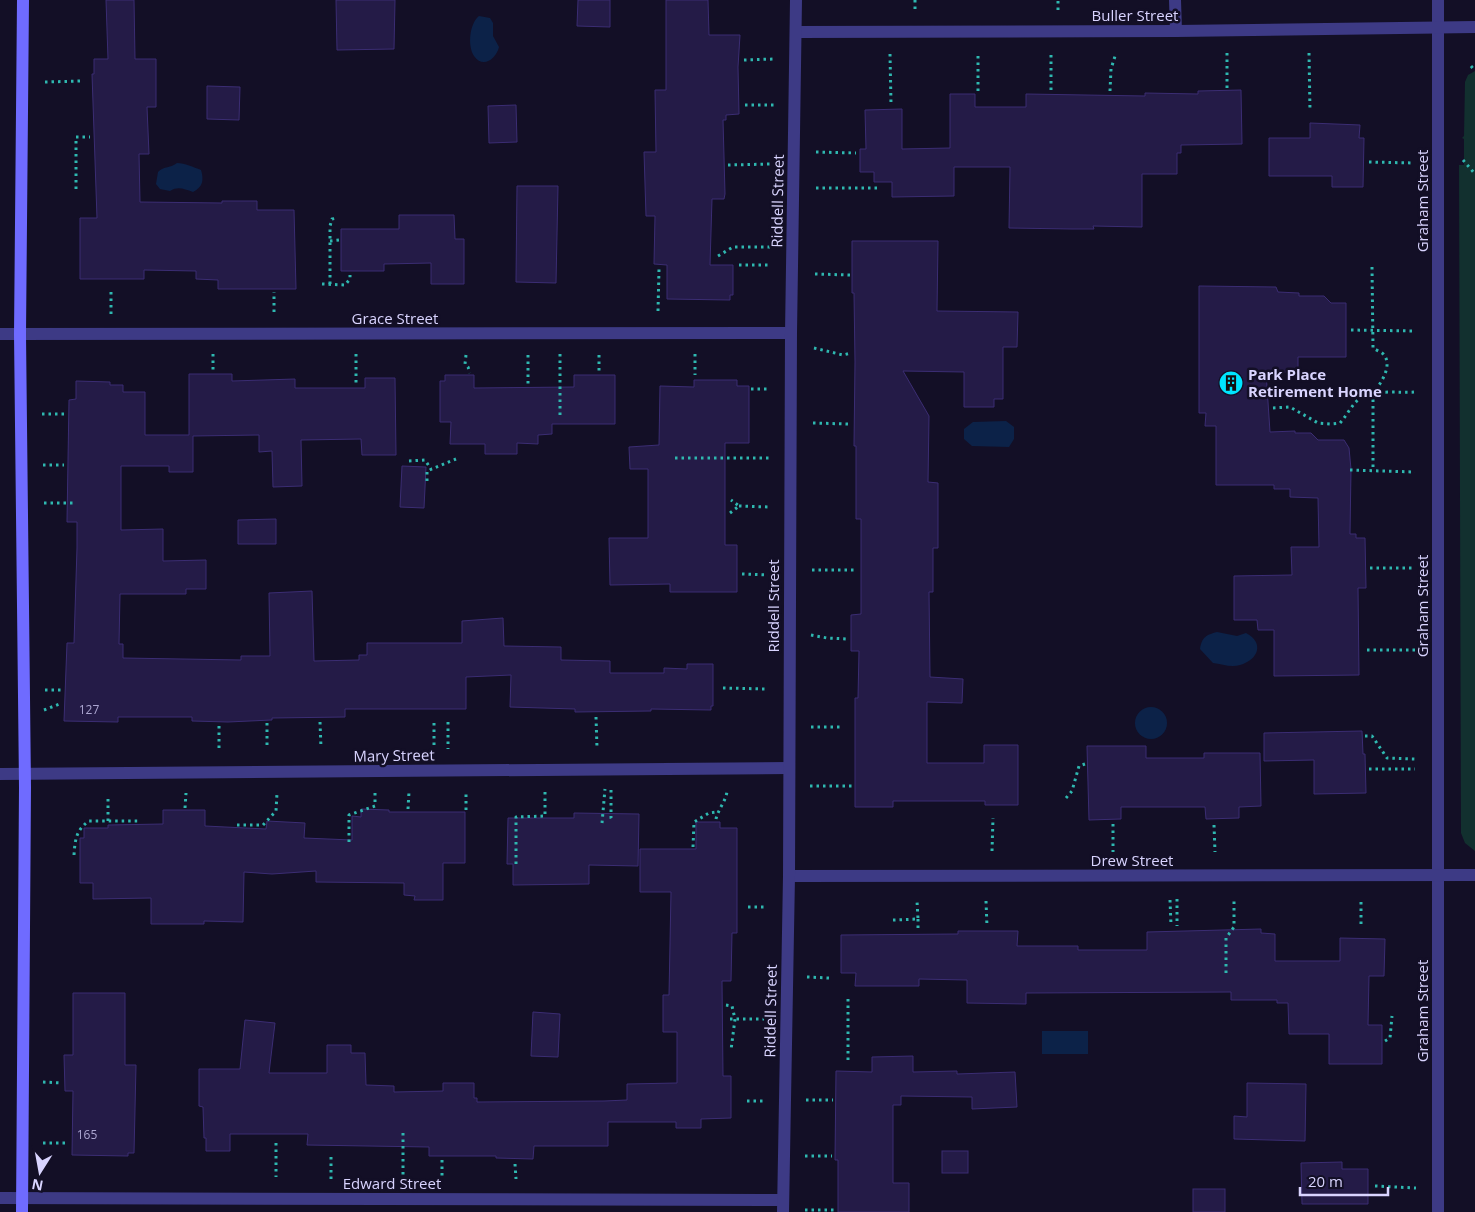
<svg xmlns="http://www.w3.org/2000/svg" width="1475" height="1212" font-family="'Open Sans',sans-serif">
<rect width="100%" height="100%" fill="#130f26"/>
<polygon fill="#12302f" points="1475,71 1475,851 1465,843 1461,833 1459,165 1464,165 1464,139 1462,138 1464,136 1465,82 1468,75"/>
<g fill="#0c2248">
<path d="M479,16L490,18L493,23V36L499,47C496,59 483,69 474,56C467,45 470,23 479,16Z"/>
<path d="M177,163C185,163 193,167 201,170C204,180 203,187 193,192C184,189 178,186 170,191L160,189L156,184L158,172C164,166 171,168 177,163Z"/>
<polygon points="1006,421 1014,427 1014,439 1009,447 972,446 964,439 964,429 973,422"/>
<path d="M1217,632L1237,636L1246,633C1265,643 1258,660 1240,665C1231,668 1222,664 1213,663L1200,649C1202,637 1206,635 1217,632Z"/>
<circle cx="1151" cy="723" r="16"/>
<rect x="1042" y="1031" width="46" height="23"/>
</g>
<g fill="#241b47" stroke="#3b2d73">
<polygon points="106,0 134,0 135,59 156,59 156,107 147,107 149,154 139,154 140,202 222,203 222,201 257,201 257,210 294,210 296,289 218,289 218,280 196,279 196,271 144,270 144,279 80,279 80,218 97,218 92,74 94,74 94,59 108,59"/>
<polygon points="336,0 395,0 394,49 337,50"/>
<polygon points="578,0 610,0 610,27 577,26"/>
<polygon points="666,0 708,0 709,35 740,35 738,67 739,114 726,115 726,120 723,120 725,194 724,199 712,199 710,265 733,265 733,295 730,295 730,300 667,299 667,265 654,264 655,216 646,216 644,152 656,152 655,90 666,90"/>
<polygon points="207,86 240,87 239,120 207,119"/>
<polygon points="1241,90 1242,144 1181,145 1181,153 1177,153 1177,174 1142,174 1142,227 1093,226 1094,229 1072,229 1009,228 1010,167 954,167 954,196 892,197 892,182 874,182 874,172 860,172 860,149 866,149 865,110 902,109 902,149 950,148 950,94 975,94 975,107 1026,107 1026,94 1145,96 1145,93 1198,94 1198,91"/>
<polygon points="516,105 517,142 489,143 488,106"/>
<polygon points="1310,123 1360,125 1359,138 1364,138 1363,187 1332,187 1332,176 1269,176 1269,138 1310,138"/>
<polygon points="517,186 558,186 556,283 516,282"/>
<polygon points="399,215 454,215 455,239 464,239 464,284 431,284 431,263 384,264 384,271 341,271 341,229 399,229"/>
<polygon points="852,241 938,241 937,311 1018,312 1017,347 1003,347 1003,399 994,399 994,407 964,407 964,372 903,371 929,416 928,482 938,483 938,548 933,548 933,592 929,592 930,677 963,679 962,703 927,702 927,763 984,763 984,745 1018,745 1018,805 985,805 985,801 893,801 893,807 855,807 855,698 858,698 859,651 851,651 851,615 861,614 861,519 856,519 856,446 854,446 855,362 854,293 852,293"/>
<polygon points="1199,286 1276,287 1278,292 1299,293 1299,296 1324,296 1331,303 1346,303 1346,357 1298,357 1298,372 1266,372 1270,432 1295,431 1295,433 1311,433 1318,440 1344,440 1349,448 1351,469 1350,534 1356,534 1356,538 1365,538 1366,588 1358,588 1359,675 1274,676 1274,630 1258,630 1257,620 1234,620 1234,576 1292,575 1291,547 1319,547 1318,498 1290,497 1290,489 1274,489 1274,485 1216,485 1216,426 1205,426 1206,413 1199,413"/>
<polygon points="189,374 232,374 232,381 295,379 295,388 365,388 365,378 395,378 396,455 362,455 361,439 301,440 302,486 273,487 272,451 259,452 259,435 193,436 193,472 169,472 169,466 121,466 121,530 163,529 163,561 206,560 206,589 186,589 186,594 120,594 119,644 123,644 123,658 241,660 241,656 270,656 269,593 312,591 314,661 359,660 359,655 367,655 367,643 462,643 462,621 503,618 504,646 561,647 561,660 610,661 610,673 664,673 664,668 687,669 687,664 713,664 713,706 711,706 711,710 651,709 651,711 575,712 575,709 510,707 511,675 466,677 466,709 345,709 345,717 272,718 272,720 228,722 192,721 192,717 118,717 118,722 64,721 67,643 74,643 77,548 77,522 67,522 69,400 76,399 76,381 110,382 110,385 123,385 123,392 145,392 145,435 189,435"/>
<polygon points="445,375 474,375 474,388 574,387 574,375 615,375 615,424 552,424 552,434 538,435 538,444 517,443 517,454 485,454 485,444 450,444 451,422 440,422 440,381 445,381"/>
<polygon points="694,380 737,380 737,386 749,386 749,443 725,443 725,545 737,545 737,592 670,592 670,584 610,585 609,538 648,538 648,469 630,469 629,447 659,445 660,386 694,387"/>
<polygon points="402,466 426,467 424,508 400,507"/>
<polygon points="276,519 276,544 238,544 238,520"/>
<polygon points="1362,731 1363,754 1365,754 1366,793 1314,794 1314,760 1264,761 1264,733"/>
<polygon points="1087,746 1146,746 1146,758 1204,758 1204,753 1260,753 1261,806 1239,807 1239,818 1206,819 1205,807 1121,807 1121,819 1089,820"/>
<polygon points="361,809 389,810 389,812 465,812 465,863 443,863 443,900 414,900 415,896 404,895 404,883 316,882 316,871 272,874 244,872 243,922 204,921 204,924 151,924 151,898 93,899 93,883 80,883 80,838 84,838 84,828 108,828 108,825 163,824 163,810 205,810 205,826 266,829 267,821 305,823 304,838 352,840 352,816 361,817"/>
<polygon points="574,813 639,814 638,866 589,865 589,884 513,885 513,864 507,864 508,818 574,818"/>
<polygon points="696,822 720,822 720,828 737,828 737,933 732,933 731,981 722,981 723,1076 731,1076 731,1118 701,1119 701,1128 676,1128 676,1122 608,1122 608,1146 534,1146 533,1159 496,1158 496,1156 429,1156 429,1147 307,1145 308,1134 230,1134 230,1151 206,1151 206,1138 204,1138 203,1107 199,1106 199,1069 240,1069 245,1020 275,1023 269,1073 327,1073 327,1045 351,1045 351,1053 365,1053 366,1085 394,1086 394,1092 443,1091 443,1083 474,1083 474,1098 477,1098 477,1102 604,1101 627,1100 627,1084 677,1083 677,1032 663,1032 663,995 669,995 671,892 640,892 640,849 696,849"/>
<polygon points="1261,929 1261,933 1275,934 1275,961 1340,961 1340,938 1385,939 1384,976 1369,976 1368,1025 1382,1025 1382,1064 1329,1064 1329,1034 1289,1034 1288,1003 1277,1003 1277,1000 1231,1000 1231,992 1026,993 1026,1004 967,1003 967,980 919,979 919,986 855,986 856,973 841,973 841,935 958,934 958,931 1018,931 1017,946 1078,946 1078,950 1147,950 1147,932"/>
<polygon points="73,993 125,993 125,1065 136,1065 134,1153 128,1153 128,1156 72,1155 73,1091 65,1091 64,1055 73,1055"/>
<polygon points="533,1012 560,1014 558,1057 531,1056"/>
<polygon points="913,1056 913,1072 957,1071 957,1074 1015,1072 1017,1107 972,1109 972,1097 901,1096 901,1105 893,1105 893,1183 909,1183 909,1212 838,1212 838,1160 835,1160 836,1071 872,1072 872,1057"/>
<polygon points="1247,1083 1306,1084 1305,1141 1234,1139 1234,1116 1247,1117"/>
<rect x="942" y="1151" width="26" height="22"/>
<polygon points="1342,1162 1342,1169 1368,1169 1368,1204 1302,1204 1301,1163"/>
<rect x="1193" y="1189" width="32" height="23"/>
</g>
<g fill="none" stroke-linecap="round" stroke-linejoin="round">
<g stroke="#2fb8b0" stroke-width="3" stroke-dasharray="2.5 4" stroke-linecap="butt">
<polyline points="915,0 915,10"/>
<polyline points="1058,10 1058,0"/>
<polyline points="1227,53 1227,88"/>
<polyline points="1309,53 1310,111"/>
<polyline points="890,54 891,104"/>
<polyline points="744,60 774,59"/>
<polyline points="1471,66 1475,71"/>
<polyline points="45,82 82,81"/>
<polyline points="1051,90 1051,54"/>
<polyline points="978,91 978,55"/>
<polyline points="1110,91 1111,69 1116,53"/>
<polyline points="745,105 774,105"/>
<polyline points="816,152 856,153"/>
<polyline points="1463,160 1475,174"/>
<polyline points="1369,162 1414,163"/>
<polyline points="728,165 772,164"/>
<polyline points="816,188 879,188"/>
<polyline points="76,189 76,137 90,137"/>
<polyline points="330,241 339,240"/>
<polyline points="718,256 733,247 772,247"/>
<polyline points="739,265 771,265"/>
<path d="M1372,267L1373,348C1376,350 1382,352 1384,355C1393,366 1380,385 1373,393V470"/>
<polyline points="815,274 850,275"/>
<polyline points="322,284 345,285 350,279 350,275"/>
<polyline points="330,284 330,226 332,219 338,218"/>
<polyline points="658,311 659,269"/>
<polyline points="274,312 274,292"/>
<polyline points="111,314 111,288"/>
<polyline points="1351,330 1414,331"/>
<polyline points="814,348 843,355 851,353"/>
<polyline points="213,354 213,370"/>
<polyline points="356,354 356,385"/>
<polyline points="560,354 560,418"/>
<polyline points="695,354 695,375"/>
<polyline points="466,355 465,364 468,367 470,373"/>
<polyline points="528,355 528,384"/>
<polyline points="599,355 599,372"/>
<polyline points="751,389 769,389"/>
<path d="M1273,408L1290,407L1318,423L1331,424L1340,423C1348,414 1353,402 1363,396C1374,390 1401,393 1414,392"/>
<polyline points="42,414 65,414"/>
<polyline points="813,423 848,424"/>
<polyline points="675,458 769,458"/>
<polyline points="409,461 425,460 431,469"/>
<polyline points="43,465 64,465"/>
<polyline points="1350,470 1415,472"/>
<polyline points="427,481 427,471 456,459"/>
<polyline points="44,503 73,503"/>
<polyline points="739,506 769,507 769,508"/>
<polyline points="730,513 739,506 731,500"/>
<polyline points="1370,568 1414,568"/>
<polyline points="812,570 857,570"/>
<polyline points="742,574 768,575"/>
<polyline points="811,635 827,638 848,639"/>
<polyline points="1367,650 1415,650"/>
<polyline points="723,688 767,689"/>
<polyline points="45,690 62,690"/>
<polyline points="44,710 62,703"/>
<polyline points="596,717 597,748"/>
<polyline points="320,722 321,748"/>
<polyline points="448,722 448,749"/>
<polyline points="267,723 267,748"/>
<polyline points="434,723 434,749"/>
<polyline points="219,726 219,749"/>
<polyline points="811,727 843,727"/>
<polyline points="1365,736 1372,736 1387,758 1415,759"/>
<polyline points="1369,769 1415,769"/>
<polyline points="810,786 852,786"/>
<polyline points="611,790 611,818 613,822"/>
<polyline points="1066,798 1072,791 1079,766 1085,764"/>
<polyline points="185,808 186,793"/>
<polyline points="408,809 409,792"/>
<polyline points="466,810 466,791"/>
<path d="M716,819C718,809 727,800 727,790"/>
<polyline points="108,821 108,795"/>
<polyline points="602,823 605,789"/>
<polyline points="1113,824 1113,852"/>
<polyline points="237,825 263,825 276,811 277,793"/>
<polyline points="1214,825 1215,852"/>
<polyline points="349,842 349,815 375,806 375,792"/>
<polyline points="693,847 694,822 709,813 717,812"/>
<polyline points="992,851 993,818"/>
<path d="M74,855C75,840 76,830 89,821H141"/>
<polyline points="516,864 516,817 545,816 545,791"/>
<polyline points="1177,899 1177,926"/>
<polyline points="1170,900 1171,925"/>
<polyline points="986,901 987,927"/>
<polyline points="748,907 765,907"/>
<polyline points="918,919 918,929"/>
<polyline points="893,920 918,919 917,901"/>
<polyline points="1361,924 1361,899"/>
<polyline points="1226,973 1226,938 1234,927 1234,900"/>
<polyline points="807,977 829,978"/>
<polyline points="726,1005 732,1006 735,1019 731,1050"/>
<polyline points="730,1019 764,1019"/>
<polyline points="1385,1041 1390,1038 1392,1016"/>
<polyline points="848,1060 848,995"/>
<polyline points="43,1082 62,1083"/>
<polyline points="806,1100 833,1100"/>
<polyline points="747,1101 764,1101"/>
<polyline points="403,1133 403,1179"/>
<polyline points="43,1143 68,1143"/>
<polyline points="276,1143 276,1177"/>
<polyline points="805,1156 832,1156"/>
<polyline points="331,1157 331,1179"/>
<polyline points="442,1160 442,1179"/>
<polyline points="515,1164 516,1179"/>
<polyline points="1375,1186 1416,1188"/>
<polyline points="805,1210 834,1210"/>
</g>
<polyline stroke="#3d3a85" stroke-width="12" points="1175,0 1176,31"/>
<g stroke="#3d3a85" stroke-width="12">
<polyline points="1438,0 1438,1212"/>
<polyline points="796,32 1176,31 1475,27"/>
<polyline points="0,334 791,333"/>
<polyline points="0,774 789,768"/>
<polyline points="789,876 1475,875"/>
<polyline points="0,1198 783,1200"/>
<polyline points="783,1212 789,876 791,333 796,0"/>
</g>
<polyline stroke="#6f6bff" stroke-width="12" points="22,1212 25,787 20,334 23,0"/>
</g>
<defs>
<symbol id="building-disc" viewBox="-11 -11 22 22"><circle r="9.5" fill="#00e5ff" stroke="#130f26"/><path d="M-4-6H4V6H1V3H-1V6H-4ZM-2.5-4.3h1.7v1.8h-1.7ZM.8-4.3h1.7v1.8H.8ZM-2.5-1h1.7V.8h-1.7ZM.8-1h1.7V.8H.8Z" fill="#111"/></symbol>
</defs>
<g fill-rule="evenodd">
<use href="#building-disc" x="1217" y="369" width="28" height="28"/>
</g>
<g text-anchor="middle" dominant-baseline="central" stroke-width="5" stroke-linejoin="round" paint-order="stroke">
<g font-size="12" fill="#aca6d1">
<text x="89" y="709">127</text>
<text x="87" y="1134">165</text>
</g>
<g font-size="15" fill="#d9d4ff" stroke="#130f26">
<text x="1135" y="15">Buller Street</text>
<text transform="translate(777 201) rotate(-89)">Riddell Street</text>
<text transform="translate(1422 201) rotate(-90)">Graham Street</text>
<text x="395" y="318">Grace Street</text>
<text transform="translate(773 606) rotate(-90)">Riddell Street</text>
<text transform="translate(1422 606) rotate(-90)">Graham Street</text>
<text transform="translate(394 755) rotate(-1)">Mary Street</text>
<text x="1132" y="860">Drew Street</text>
<text transform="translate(770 1011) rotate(-89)">Riddell Street</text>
<text transform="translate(1422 1011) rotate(-90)">Graham Street</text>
<text x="392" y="1183">Edward Street</text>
</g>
<g font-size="15" font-weight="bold" fill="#d9d4ff" stroke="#130f26" text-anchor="start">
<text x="1248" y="374">Park Place<tspan x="1248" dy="17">Retirement Home</tspan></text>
</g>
</g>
<g transform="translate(40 1172) rotate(191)" stroke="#130f26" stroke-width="4" paint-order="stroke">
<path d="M0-4L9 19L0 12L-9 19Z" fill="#d9d4ff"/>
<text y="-8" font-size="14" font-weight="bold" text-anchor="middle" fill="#d9d4ff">N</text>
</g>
<path d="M1300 1187v8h88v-8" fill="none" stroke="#d9d4ff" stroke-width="2.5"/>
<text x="1308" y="1187" font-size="15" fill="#d9d4ff" stroke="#130f26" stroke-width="4" paint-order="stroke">20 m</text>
</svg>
